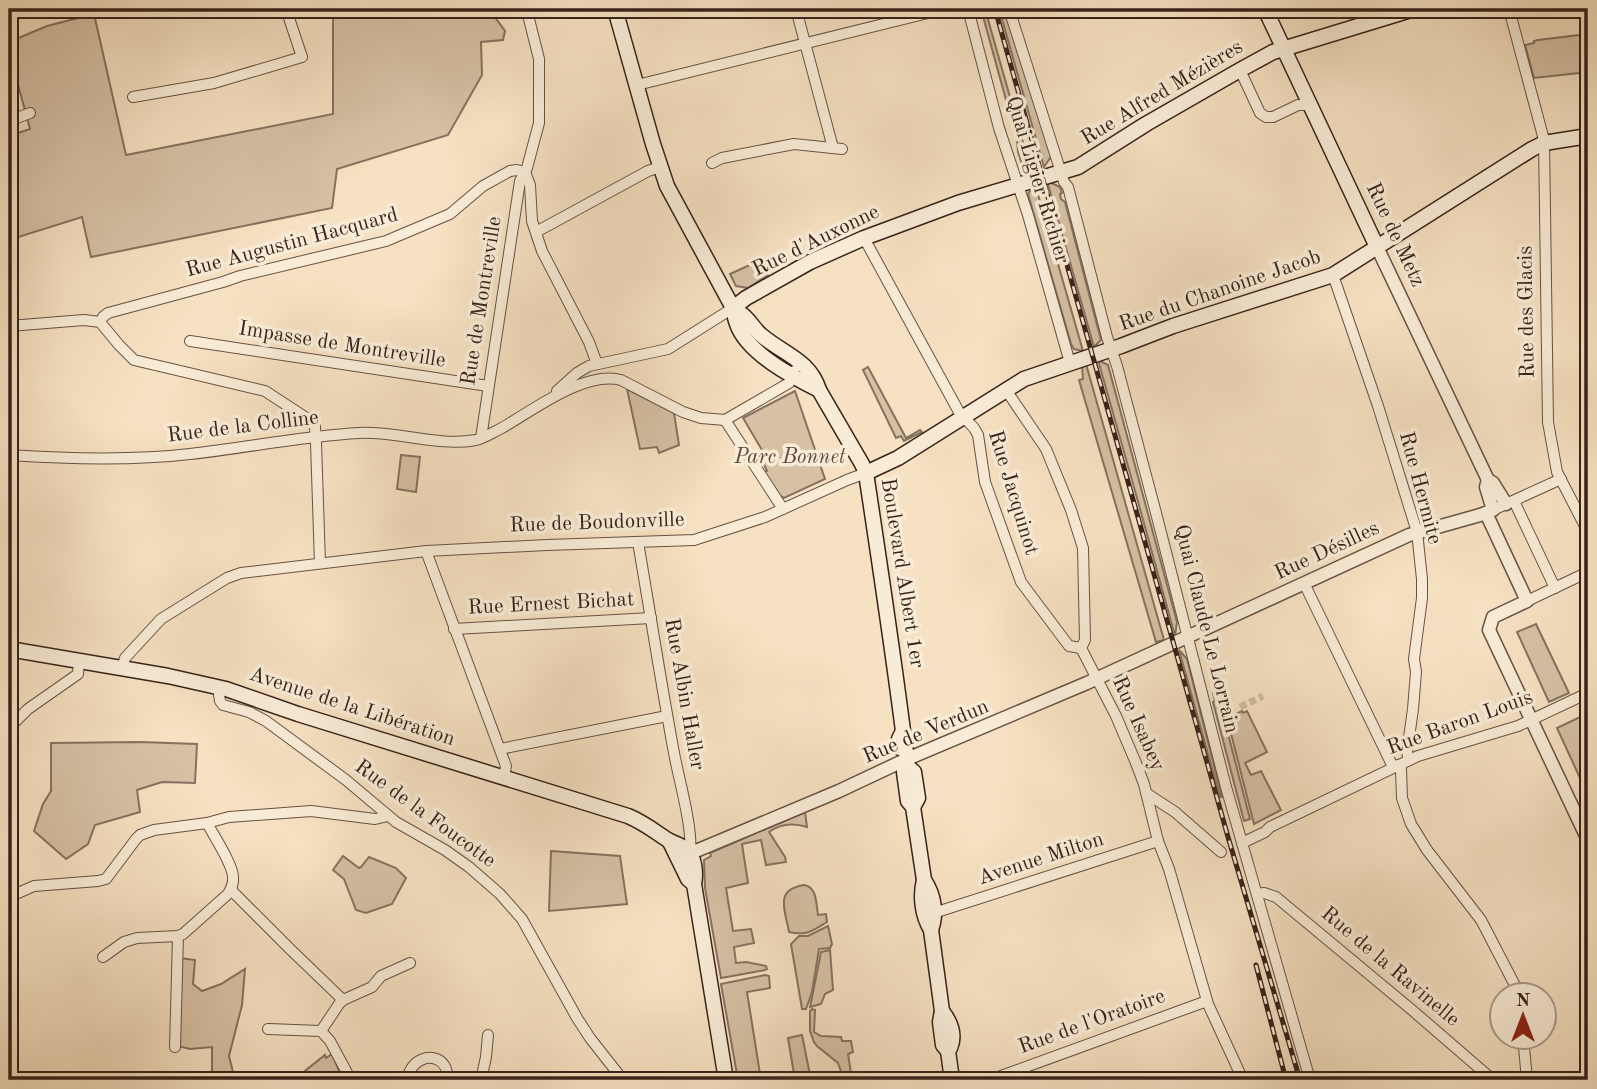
<svg xmlns="http://www.w3.org/2000/svg" width="1597" height="1089" font-family="'Old Standard TT',serif">
<rect width="100%" height="100%" fill="#f6e1c2"/>
<filter id="stains"><feTurbulence type="fractalNoise" baseFrequency=".00286" numOctaves="4"/><feColorMatrix values="0 0 0 0 .2 0 0 0 0 .09 0 0 0 0 .02 0 0 0 .5 -.17"/></filter>
<radialGradient id="worn" r=".72"><stop offset=".6" stop-color="#630" stop-opacity="0"/><stop offset="1" stop-color="#630" stop-opacity=".3"/></radialGradient>
<g fill="#d6c1a5" stroke="#867260" stroke-width="2">
<polygon points="333,9 489,9 505,31 503,40 481,42 482,75 448,135 337,169 332,208 91,257 82,217 9,240 9,136 30,129 9,51 9,42 47,26 94,14 126,155 333,114"/>
<polygon points="981,9 985,9 1031,171 1023,167 1018,152 1017,140"/>
<polygon points="999,9 1006,9 1052,155 1044,167"/>
<polygon points="1588,34 1588,72 1534,78 1525,45 1534,43 1534,41 1538,40"/>
<polygon points="1047,181 1060,187 1062,193 1060,194 1061,199 1065,202 1101,340 1094,347"/>
<polygon points="1035,184 1083,351 1074,349 1071,344 1028,194"/>
<polygon points="759,257 762,262 757,266 762,275 767,273 768,275 748,288 736,286 730,274 752,264 752,260"/>
<polygon points="1098,360 1108,365 1177,622 1175,636 1137,498"/>
<polygon points="1086,364 1164,640 1156,642 1079,380 1083,379 1082,367"/>
<polygon points="868,367 906,438 920,430 922,432 904,441 901,436 896,438 863,370"/>
<polygon points="627,389 674,413 679,445 659,453 657,447 640,449"/>
<polygon points="795,391 825,479 784,498 780,496 764,472 767,471 759,453 762,450 743,418"/>
<polygon points="401,455 420,457 416,492 397,489"/>
<polygon points="1536,624 1569,693 1549,702 1517,632"/>
<polygon points="1179,650 1187,659 1222,797 1220,797"/>
<polygon points="1217,691 1250,819 1244,821 1213,702 1215,701 1213,693"/>
<polygon points="1242,711 1243,713 1247,711 1267,752 1245,763 1251,775 1261,771 1281,810 1254,824 1227,718"/>
<polygon points="1580,717 1588,735 1588,788 1585,789 1557,728"/>
<polygon points="141,742 197,744 195,783 162,782 137,790 140,812 95,825 88,844 66,859 34,831 43,804 51,791 51,743"/>
<path d="M805,812L807,827C794,823 781,823 769,832L785,857L786,862L766,865L761,840L742,844L748,883L726,888L733,931L751,929L754,943L734,947L736,963L746,962L766,966L767,969L765,970L721,978L705,888L704,860L711,856L710,853Z"/>
<polygon points="551,851 620,856 627,904 549,911"/>
<polygon points="343,856 359,868 361,867 369,857 396,868 406,878 392,904 366,913 356,910 344,879 333,870"/>
<path d="M804,885C817,887 816,903 818,915L826,914L827,922C812,931 807,936 789,932C785,909 774,890 804,885Z"/>
<polygon points="828,926 832,944 830,948 819,949 812,992 806,1009 802,1009 791,944 799,936 808,936"/>
<polygon points="830,950 833,990 825,994 821,1004 810,1007 821,952"/>
<polygon points="180,958 195,960 193,984 202,991 221,984 245,969 242,1005 229,1056 235,1080 189,1080 196,1076 212,1073 212,1047 190,1049 178,1046"/>
<polygon points="765,975 769,976 770,988 747,992 761,1080 738,1080 721,984"/>
<polygon points="812,1009 815,1010 814,1032 821,1036 841,1037 842,1041 851,1041 853,1052 848,1054 852,1080 844,1080 838,1063 817,1046 814,1042 810,1031 810,1011"/>
<polygon points="802,1035 811,1080 795,1080 788,1038"/>
<polygon points="332,1054 343,1080 265,1080 301,1074 325,1055 326,1058"/>
</g>
<g fill="none" stroke-linecap="round" stroke-linejoin="round">
<polyline stroke="#d0bba0" stroke-width="7" stroke-dasharray="7 3.5" stroke-linecap="butt" points="1240,707 1263,696"/>
<defs>
<g id="minor">
<polyline points="796,9 833,148"/>
<polyline points="968,9 999,128 1028,215 1070,363"/>
<polyline points="1009,9 1064,182 1068,187 1107,337 1117,366 1156,513 1226,787 1310,1080"/>
<polyline points="1509,9 1544,140 1548,422 1557,472 1588,532"/>
<polyline points="1240,70 1260,113 1266,117 1273,117 1298,105 1311,105"/>
<polyline points="637,85 944,9"/>
<polyline points="133,97 214,83 302,57 286,9"/>
<polyline points="9,121 30,113"/>
<polyline points="712,163 722,158 794,144 842,149"/>
<polyline points="525,172 530,185 532,221 542,251 589,342 597,364"/>
<polyline points="536,232 648,171 660,167"/>
<polyline points="864,238 959,412 974,428 978,435 985,482 1021,582 1069,646 1081,648"/>
<polyline points="1333,275 1378,406 1417,532 1422,579 1422,598 1414,659 1416,672 1413,709 1407,752 1409,760"/>
<polyline points="100,322 103,317 108,313 223,282 240,276 386,241 450,214 483,186 510,171 517,170 525,172"/>
<polyline points="9,326 84,320 100,322 119,345 134,360 265,391 311,421 315,427 316,443 320,563"/>
<polyline points="190,341 488,386"/>
<polyline points="1006,390 1046,449 1071,510 1083,548 1085,640 1081,648 1116,716 1136,763 1144,784 1158,841 1169,869 1208,1004 1243,1080"/>
<polyline points="557,391 577,373 589,366 668,349 733,308"/>
<polyline points="725,420 783,509"/>
<polyline points="481,438 520,181 527,168 539,123 539,59 528,15 524,9"/>
<path d="M9,455C69,459 130,461 190,454C246,448 302,436 359,433C397,431 439,447 476,440C484,438 492,433 500,429C531,412 584,370 621,380L683,412L701,418L725,420L789,383L794,371"/>
<polyline points="1514,501 1555,588"/>
<polyline points="1493,510 1561,479"/>
<path d="M638,542C650,612 661,683 674,753C679,780 693,828 690,853"/>
<polyline points="426,551 506,766 504,777"/>
<polyline points="1304,583 1393,767"/>
<polyline points="1527,601 1588,572"/>
<polyline points="454,629 651,618"/>
<polyline points="122,669 125,658 161,619 227,578 241,573 426,551 547,545 694,540 765,517 847,480 866,473"/>
<polyline points="218,688 220,701 223,705 249,712 266,721 346,780 396,822 445,850 469,867 500,894 522,919 577,1018 590,1038 623,1080"/>
<polyline points="9,728 28,709 78,674 79,661"/>
<polyline points="500,749 667,716"/>
<polyline points="1398,765 1401,769 1402,798 1411,824 1427,850 1481,920 1520,995"/>
<polyline points="1146,793 1175,812 1221,852"/>
<polyline points="1242,843 1265,832 1270,827 1418,756 1518,726 1588,693"/>
<polyline points="231,890 290,949 343,1000"/>
<polyline points="1257,894 1264,893 1276,897 1412,1010 1493,1080"/>
<polyline points="9,897 34,886 98,881 106,879 136,839 140,835 154,830 207,823 229,817 311,811 375,819 388,816"/>
<polyline points="934,911 940,911 1158,841"/>
<path d="M103,957L124,942L137,938L178,936L183,934L228,894C231,889 234,884 233,877C233,865 214,836 207,823"/>
<polyline points="268,1029 321,1031 330,1041 351,1080"/>
<polyline points="321,1031 339,1004 343,1000 372,987 381,976 410,963"/>
<polyline points="1523,1036 1527,1080"/>
<polyline points="175,1047 178,936"/>
<path d="M407,1080C408,1077 409,1072 411,1069C422,1051 450,1055 447,1080"/>
<polyline points="481,1080 486,1057 488,1035"/>
<polyline points="990,1080 1207,1001"/>
</g>
<g id="tertiary">
<polyline points="1377,247 1488,480 1493,483 1506,504"/>
<polyline points="1486,513 1527,601 1493,617 1489,630 1588,840"/>
<polyline points="1588,532 1587,540 1588,548"/>
<polyline points="684,856 839,791 907,759 1087,683 1409,535 1480,515 1493,510 1486,487 1488,480"/>
</g>
<g id="secondary">
<path d="M615,9L653,144L667,186L733,308C734,313 735,319 737,324C747,353 793,377 819,390"/>
<polyline points="1265,9 1377,247"/>
<polyline points="733,308 746,298 810,262 864,238 958,203 1078,167 1146,124 1240,70 1273,52 1414,9"/>
<path d="M733,308C737,311 743,314 746,318C752,324 755,330 761,335C783,354 810,360 819,390L862,464L866,473C879,559 892,645 903,731L899,739L900,748L906,751"/>
<polyline points="866,473 898,458 1024,379 1121,346 1173,326 1333,275 1532,149 1544,143 1588,136"/>
<path d="M9,649L168,676L226,689L298,714L628,816C643,822 654,831 668,840C674,844 683,845 688,851C695,858 696,875 694,884L726,1080"/>
<polyline points="907,759 908,767 914,772 918,798 913,807"/>
<path d="M908,767L904,772L908,801L913,807L924,880C920,896 922,915 931,930L942,1011L940,1022L943,1045L948,1051L952,1080"/>
<polyline points="670,842 688,879 694,884"/>
<path d="M924,880C934,895 937,913 931,930"/>
<path d="M942,1011C950,1021 956,1035 950,1048"/>
</g>
</defs>
<use href="#minor" stroke="#675244" stroke-width="12"/>
<use href="#tertiary" stroke="#675244" stroke-width="15"/>
<use href="#secondary" stroke="#37221a" stroke-width="17"/>
<use href="#minor" stroke="#f9ecd7" stroke-width="10"/>
<use href="#tertiary" stroke="#f9ecd7" stroke-width="12"/>
<use href="#secondary" stroke="#f9ecd7" stroke-width="14"/>
<defs>
<g id="rail">
<polyline points="995,9 1228,837 1300,1080"/>
<polyline points="1256,965 1286,1080"/>
</g>
</defs>
<use href="#rail" stroke="#37221a" stroke-width="5"/>
<use href="#rail" stroke="#f9ecd7" stroke-width="2.5" stroke-dasharray="8" stroke-linecap="butt"/>
</g>
<g text-anchor="middle" dominant-baseline="central" stroke-width="7" stroke-linejoin="round" paint-order="stroke">
<g font-size="21" fill="#37221a" stroke="#f9ecd7">
<text transform="translate(1162 93) rotate(-31)">Rue Alfred Mézières</text>
<text transform="translate(1037 180) rotate(73)">Quai Ligier Richier</text>
<text transform="translate(1395 235) rotate(65)">Rue de Metz</text>
<text transform="translate(816 241) rotate(-26)">Rue d'Auxonne</text>
<text transform="translate(292 243) rotate(-15)">Rue Augustin Hacquard</text>
<text transform="translate(1220 291) rotate(-19)">Rue du Chanoine Jacob</text>
<text transform="translate(482 301) rotate(-81)">Rue de Montreville</text>
<text transform="translate(1527 312) rotate(-91)">Rue des Glacis</text>
<text transform="translate(342 345) rotate(9)">Impasse de Montreville</text>
<text transform="translate(243 427) rotate(-7)">Rue de la Colline</text>
<text transform="translate(1420 488) rotate(75)">Rue Hermite</text>
<text transform="translate(1013 493) rotate(73)">Rue Jacquinot</text>
<text transform="translate(597 523) rotate(-2)">Rue de Boudonville</text>
<text transform="translate(1327 551) rotate(-25)">Rue Désilles</text>
<text transform="translate(902 573) rotate(81)">Boulevard Albert 1er</text>
<text transform="translate(551 604) rotate(-3)">Rue Ernest Bichat</text>
<text transform="translate(1206 629) rotate(76)">Quai Claude Le Lorrain</text>
<text transform="translate(684 694) rotate(80)">Rue Albin Haller</text>
<text transform="translate(352 707) rotate(18)">Avenue de la Libération</text>
<text transform="translate(1460 723) rotate(-20)">Rue Baron Louis</text>
<text transform="translate(1138 724) rotate(66)">Rue Isabey</text>
<text transform="translate(926 732) rotate(-23)">Rue de Verdun</text>
<text transform="translate(425 814) rotate(36)">Rue de la Foucotte</text>
<text transform="translate(1041 859) rotate(-18)">Avenue Milton</text>
<text transform="translate(1390 967) rotate(40)">Rue de la Ravinelle</text>
<text transform="translate(1092 1022) rotate(-20)">Rue de l'Oratoire</text>
</g>
<g font-size="21" font-style="italic" fill="#5f4a3d" stroke="#f9ecd7">
<text x="790" y="457">Parc Bonnet</text>
</g>
</g>
<rect width="1597" height="1089" fill="none" stroke="#f6e1c2" stroke-width="35"/>
<rect x="10" y="10" width="1576" height="1068" fill="none" stroke="#37221a" stroke-width="3.5"/>
<rect x="18" y="18" width="1562" height="1054" fill="none" stroke="#37221a" stroke-width="2"/>
<g transform="translate(1523 1016)"><circle r="33" fill="#f9ecd7" stroke="#ab9b8b" stroke-width="2"/>
<path d="M0-5L12 26L0 18L-12 26Z" fill="#8f2418"/>
<text y="-10" font-size="19" font-weight="bold" text-anchor="middle" fill="#37221a">N</text>
</g>
<rect width="100%" height="100%" filter="url(#stains)"/>
<rect width="100%" height="100%" fill="url(#worn)"/>
</svg>
